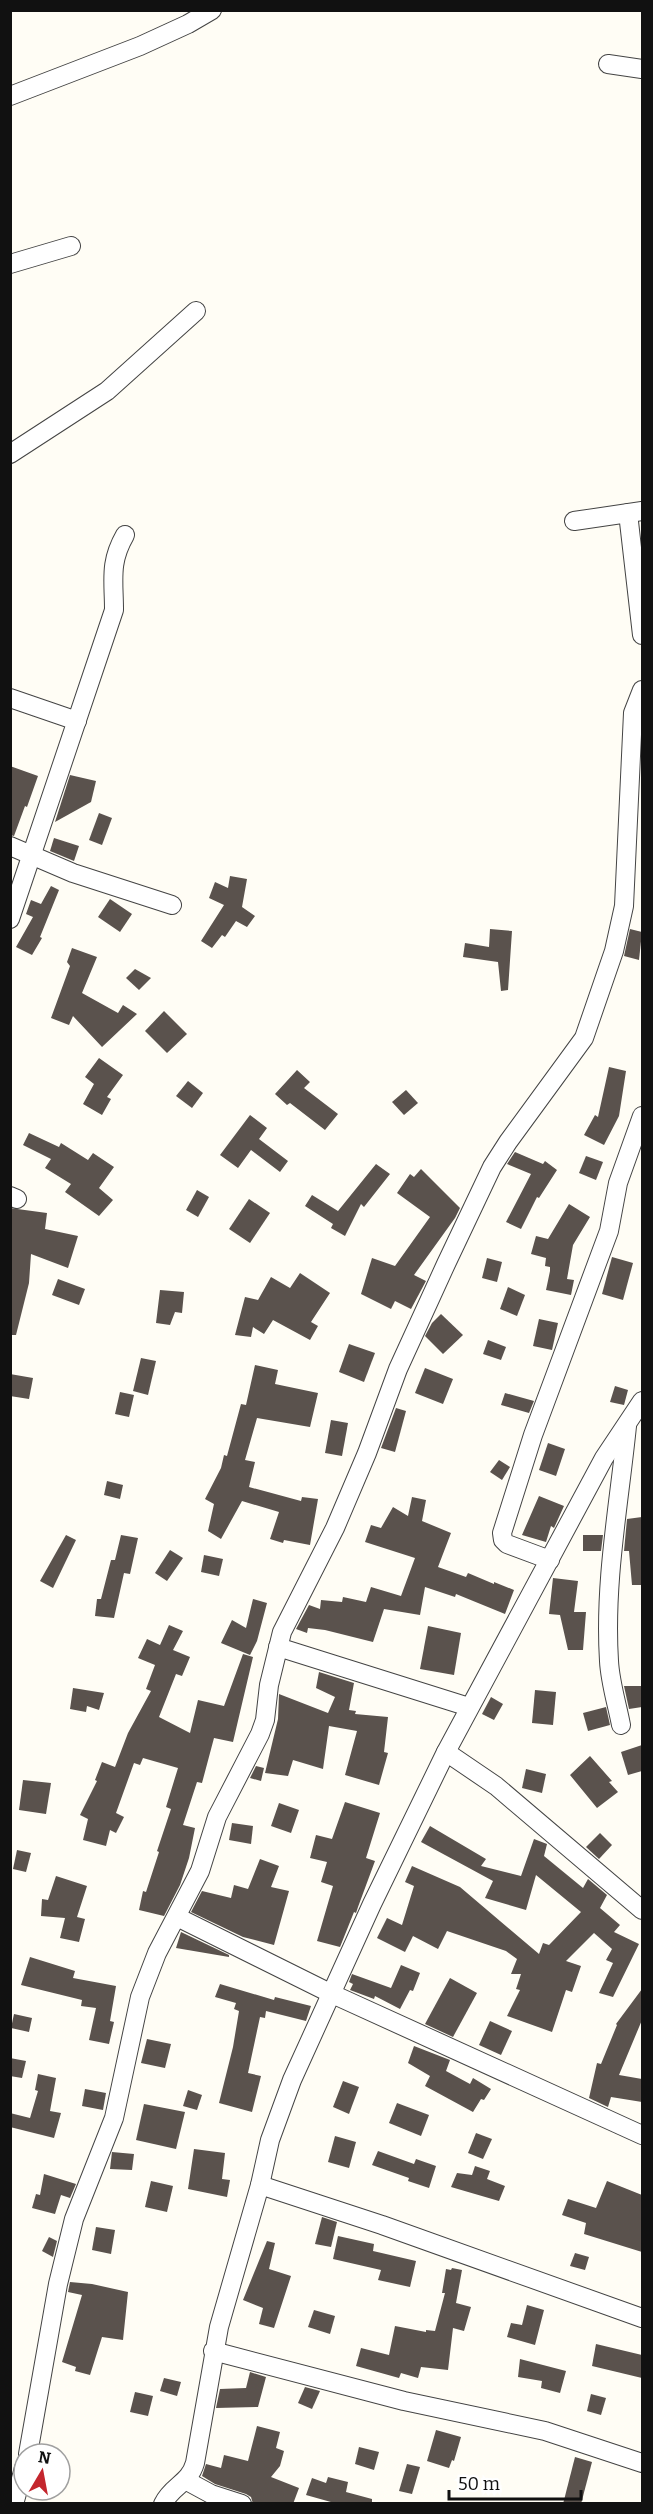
<svg xmlns="http://www.w3.org/2000/svg" width="653" height="2514" font-family="Bitter,serif">
<rect width="100%" height="100%" fill="#fffdf5"/>
<g fill="#5a524d">
<polygon points="10,766 38,776 27,807 25,806 14,836 10,835"/>
<polygon points="70,775 96,781 91,802 55,822"/>
<polygon points="99,813 112,818 102,845 89,840"/>
<polygon points="54,838 79,846 74,861 50,851"/>
<polygon points="230,876 247,879 242,907 255,916 247,927 236,921 225,937 222,935 212,948 201,941 224,905 209,898 215,882 228,888"/>
<polygon points="51,886 59,890 40,937 42,938 32,955 16,947 33,917 26,914 31,900 41,904"/>
<polygon points="110,899 132,914 120,932 98,917"/>
<polygon points="490,929 512,931 508,990 501,991 498,962 463,957 465,943 489,947"/>
<polygon points="630,929 642,932 639,960 624,956"/>
<polygon points="72,948 97,957 82,993 118,1013 123,1005 137,1014 102,1047 73,1016 69,1025 51,1018 70,966 67,962"/>
<polygon points="135,969 151,978 139,990 126,978"/>
<polygon points="164,1011 187,1034 167,1053 145,1031"/>
<polygon points="99,1058 123,1075 107,1097 111,1099 102,1115 83,1104 94,1084 85,1077"/>
<polygon points="609,1067 626,1071 619,1116 604,1145 584,1135 595,1115 598,1117"/>
<polygon points="297,1070 310,1082 304,1088 338,1114 325,1130 290,1103 287,1105 275,1094"/>
<polygon points="188,1081 203,1093 192,1108 176,1096"/>
<polygon points="406,1090 418,1103 404,1115 392,1102"/>
<polygon points="250,1115 267,1128 259,1139 288,1161 280,1172 251,1150 238,1168 220,1155"/>
<polygon points="29,1133 59,1147 61,1143 88,1160 93,1153 114,1167 99,1188 113,1200 99,1216 65,1192 71,1184 45,1168 51,1159 23,1145"/>
<polygon points="515,1152 543,1164 545,1161 557,1170 539,1198 537,1197 521,1229 506,1222 531,1174 507,1164"/>
<polygon points="586,1156 603,1162 596,1180 579,1173"/>
<polygon points="376,1164 390,1174 364,1207 361,1204 345,1236 331,1228 333,1224 305,1206 312,1195 338,1211"/>
<polygon points="421,1169 460,1208 455,1218 414,1275 426,1281 411,1309 395,1301 391,1309 361,1294 372,1258 395,1266 430,1217 397,1193 410,1174 414,1177"/>
<polygon points="197,1190 209,1197 198,1217 186,1210"/>
<polygon points="249,1199 270,1213 250,1243 229,1229"/>
<polygon points="569,1204 590,1217 573,1245 567,1279 574,1280 571,1295 546,1290 550,1271 550,1267 545,1266 546,1258 531,1254 536,1236 548,1239"/>
<polygon points="10,1208 47,1213 45,1229 78,1236 68,1268 31,1254 29,1283 16,1335 10,1335"/>
<polygon points="612,1257 633,1263 623,1300 602,1294"/>
<polygon points="487,1258 502,1262 497,1282 482,1278"/>
<polygon points="300,1273 330,1293 311,1322 318,1326 310,1340 273,1320 264,1334 253,1327 251,1337 235,1335 245,1297 258,1300 271,1277 290,1288"/>
<polygon points="58,1279 85,1289 79,1305 52,1295"/>
<polygon points="508,1287 525,1295 517,1316 500,1309"/>
<polygon points="160,1290 184,1292 182,1313 175,1312 170,1325 156,1323"/>
<polygon points="441,1314 463,1335 443,1354 425,1336 432,1323"/>
<polygon points="539,1319 558,1323 552,1350 533,1346"/>
<polygon points="488,1340 506,1347 501,1360 483,1354"/>
<polygon points="349,1344 375,1353 364,1382 339,1372"/>
<polygon points="141,1358 156,1361 148,1395 133,1391"/>
<polygon points="255,1365 278,1370 275,1384 318,1393 310,1427 257,1418 245,1460 255,1462 249,1487 301,1501 302,1497 318,1499 310,1545 284,1540 283,1543 270,1539 279,1512 242,1501 221,1539 208,1531 214,1504 205,1499 221,1468 224,1455 227,1456 241,1404 246,1405"/>
<polygon points="425,1368 453,1379 443,1404 415,1393"/>
<polygon points="10,1374 33,1378 29,1399 10,1396"/>
<polygon points="615,1386 628,1390 624,1405 610,1402"/>
<polygon points="120,1392 134,1395 129,1417 115,1414"/>
<polygon points="505,1393 534,1401 529,1413 501,1405"/>
<polygon points="396,1408 406,1411 395,1452 381,1448"/>
<polygon points="331,1420 348,1423 342,1456 325,1453"/>
<polygon points="548,1443 565,1449 556,1476 539,1470"/>
<polygon points="499,1460 510,1467 502,1480 490,1472"/>
<polygon points="107,1481 123,1485 120,1499 104,1495"/>
<polygon points="539,1496 564,1506 554,1528 551,1526 546,1542 522,1535"/>
<polygon points="412,1497 426,1500 422,1521 451,1533 438,1567 466,1577 468,1573 494,1584 494,1582 514,1590 505,1614 456,1594 455,1597 425,1587 420,1615 384,1609 373,1642 325,1630 308,1628 307,1633 296,1629 309,1605 320,1609 321,1600 342,1602 343,1597 366,1602 371,1587 401,1596 415,1558 365,1542 371,1525 381,1528 393,1507 408,1516"/>
<polygon points="642,1517 642,1585 632,1585 629,1551 624,1551 627,1519"/>
<polygon points="66,1535 76,1540 53,1588 40,1581"/>
<polygon points="121,1535 138,1538 130,1574 124,1573 114,1618 95,1616 97,1599 101,1599 111,1560 115,1560"/>
<polygon points="583,1535 603,1535 601,1551 583,1551"/>
<polygon points="170,1550 183,1558 167,1581 155,1573"/>
<polygon points="204,1555 223,1559 219,1576 201,1572"/>
<polygon points="553,1578 578,1581 574,1612 586,1612 583,1650 568,1650 560,1615 549,1614"/>
<polygon points="253,1599 267,1603 257,1641 250,1655 221,1643 232,1620 246,1628"/>
<polygon points="169,1625 183,1631 173,1650 190,1657 182,1676 176,1674 159,1717 190,1733 198,1700 224,1706 243,1654 253,1657 233,1742 214,1738 202,1783 197,1782 183,1825 195,1828 189,1858 180,1885 164,1916 139,1910 143,1891 146,1892 159,1852 157,1851 171,1809 166,1807 178,1768 143,1758 140,1765 134,1763 116,1813 124,1817 116,1833 110,1830 106,1846 83,1840 88,1819 80,1815 97,1781 95,1780 102,1762 115,1767 128,1733 151,1691 146,1689 155,1665 138,1658 147,1639 160,1645"/>
<polygon points="428,1626 461,1633 454,1675 420,1669"/>
<polygon points="319,1672 354,1683 349,1710 356,1711 355,1714 388,1717 384,1752 388,1753 379,1785 345,1775 357,1731 329,1726 323,1769 293,1760 288,1776 265,1773 278,1719 279,1694 328,1713 335,1697 316,1688"/>
<polygon points="624,1686 642,1686 642,1707 629,1709"/>
<polygon points="73,1688 104,1693 99,1710 87,1706 86,1712 70,1709"/>
<polygon points="535,1690 556,1692 553,1725 532,1723"/>
<polygon points="491,1697 503,1704 494,1720 482,1714"/>
<polygon points="606,1707 610,1725 588,1731 583,1713"/>
<polygon points="642,1745 642,1771 628,1775 621,1752"/>
<polygon points="590,1756 612,1781 609,1782 618,1792 597,1808 570,1775"/>
<polygon points="256,1766 264,1768 261,1781 250,1778"/>
<polygon points="526,1769 546,1774 542,1793 522,1788"/>
<polygon points="23,1780 51,1783 46,1814 19,1810"/>
<polygon points="345,1802 380,1813 366,1858 375,1861 358,1907 356,1913 354,1912 340,1947 317,1941 333,1886 321,1882 327,1862 310,1858 316,1835 332,1839"/>
<polygon points="279,1803 299,1810 291,1833 271,1826"/>
<polygon points="232,1823 253,1826 251,1844 229,1840"/>
<polygon points="430,1826 486,1859 481,1866 521,1876 534,1839 547,1844 544,1856 583,1888 588,1879 607,1895 600,1908 620,1925 614,1932 639,1944 613,1997 599,1993 613,1963 606,1960 612,1949 594,1933 566,1961 581,1966 572,1992 566,1990 552,2032 507,2016 520,1990 516,1989 521,1974 511,1974 517,1959 506,1951 447,1931 438,1949 413,1936 405,1952 377,1938 387,1918 402,1925 414,1886 405,1882 412,1866 460,1887 539,1954 543,1943 549,1945 581,1912 536,1875 526,1910 485,1898 493,1881 421,1842"/>
<polygon points="600,1833 612,1845 599,1859 586,1847"/>
<polygon points="17,1850 31,1853 26,1872 13,1869"/>
<polygon points="260,1859 279,1866 271,1887 289,1891 274,1945 243,1937 191,1912 202,1891 231,1898 234,1885 248,1889"/>
<polygon points="56,1876 87,1886 77,1917 85,1919 79,1942 60,1938 65,1918 41,1916 42,1899 48,1900"/>
<polygon points="181,1932 229,1955 229,1957 176,1948"/>
<polygon points="30,1957 75,1971 73,1978 116,1986 110,2021 114,2022 109,2044 89,2040 96,2008 81,2006 82,2000 21,1985"/>
<polygon points="401,1965 420,1973 413,1991 410,1990 400,2009 375,1996 374,1999 350,1990 353,1984 349,1982 352,1974 391,1988"/>
<polygon points="450,1978 477,1993 453,2037 425,2024"/>
<polygon points="220,1984 274,2000 275,1997 311,2006 306,2021 266,2011 265,2018 260,2017 248,2073 261,2076 252,2112 219,2103 233,2047 239,2011 234,2009 236,2003 215,1997"/>
<polygon points="642,1989 642,2020 619,2075 642,2079 642,2102 611,2097 608,2107 589,2098 597,2063 601,2064 617,2025 616,2024"/>
<polygon points="14,2014 32,2018 29,2032 11,2028"/>
<polygon points="490,2021 512,2031 501,2055 479,2045"/>
<polygon points="147,2039 171,2044 165,2068 141,2063"/>
<polygon points="414,2046 450,2060 446,2071 470,2084 473,2078 491,2089 484,2100 481,2099 473,2112 425,2086 430,2076 408,2063"/>
<polygon points="10,2058 26,2061 22,2078 10,2076"/>
<polygon points="38,2074 56,2078 50,2111 61,2113 54,2138 10,2127 10,2113 30,2118 38,2091 35,2090"/>
<polygon points="343,2081 359,2087 349,2114 333,2107"/>
<polygon points="85,2089 106,2093 103,2110 82,2106"/>
<polygon points="188,2090 202,2095 197,2110 183,2106"/>
<polygon points="397,2103 429,2115 421,2136 389,2123"/>
<polygon points="144,2104 185,2112 176,2149 136,2140"/>
<polygon points="476,2133 492,2139 483,2159 468,2153"/>
<polygon points="335,2136 356,2142 349,2168 328,2162"/>
<polygon points="194,2149 225,2153 222,2179 230,2180 227,2197 188,2189"/>
<polygon points="378,2151 414,2164 416,2159 436,2166 429,2188 408,2181 409,2178 372,2165"/>
<polygon points="112,2152 134,2154 132,2170 110,2169"/>
<polygon points="475,2166 490,2171 487,2179 505,2186 499,2201 451,2187 457,2173 472,2175"/>
<polygon points="44,2174 76,2184 70,2198 61,2195 55,2214 32,2208 36,2194 40,2195"/>
<polygon points="151,2181 173,2186 167,2212 145,2207"/>
<polygon points="607,2181 642,2195 642,2252 584,2234 586,2223 562,2215 568,2199 596,2208"/>
<polygon points="322,2217 337,2222 331,2247 315,2244"/>
<polygon points="96,2227 115,2230 111,2254 92,2250"/>
<polygon points="338,2236 374,2244 373,2251 416,2261 410,2287 378,2280 381,2270 333,2259"/>
<polygon points="49,2237 57,2241 53,2257 42,2251"/>
<polygon points="267,2241 275,2243 269,2269 291,2276 274,2328 259,2324 263,2308 243,2300"/>
<polygon points="575,2253 589,2257 585,2270 570,2266"/>
<polygon points="452,2268 462,2270 456,2303 471,2307 464,2331 453,2328 448,2370 421,2367 418,2378 401,2373 399,2378 356,2366 361,2348 389,2355 395,2326 426,2332 426,2330 435,2331 445,2293 442,2293 446,2269 451,2270"/>
<polygon points="70,2282 92,2284 128,2292 123,2340 102,2337 90,2375 75,2371 76,2367 62,2362 82,2295 68,2292"/>
<polygon points="527,2305 544,2310 535,2345 507,2337 511,2323 522,2325"/>
<polygon points="314,2310 335,2316 330,2334 308,2327"/>
<polygon points="596,2344 642,2355 642,2378 592,2366"/>
<polygon points="520,2359 566,2371 560,2393 541,2388 542,2381 518,2377"/>
<polygon points="250,2372 266,2377 258,2407 216,2408 220,2389 246,2388"/>
<polygon points="164,2378 181,2382 177,2396 160,2391"/>
<polygon points="305,2387 320,2391 312,2409 298,2403"/>
<polygon points="135,2392 153,2396 148,2416 130,2412"/>
<polygon points="591,2394 606,2398 601,2415 587,2411"/>
<polygon points="257,2426 280,2432 276,2448 284,2451 280,2466 271,2477 299,2488 293,2504 253,2504 251,2497 246,2494 215,2484 202,2476 206,2464 221,2468 224,2455 248,2461"/>
<polygon points="436,2430 461,2437 454,2461 452,2460 449,2468 427,2461"/>
<polygon points="359,2447 379,2452 374,2470 355,2464"/>
<polygon points="575,2457 592,2462 581,2504 563,2504"/>
<polygon points="407,2464 420,2467 412,2494 399,2491"/>
<polygon points="328,2477 348,2482 346,2492 372,2499 372,2504 338,2504 306,2495 312,2478 326,2483"/>
</g>
<g fill="none" stroke-linecap="round" stroke-linejoin="round">
<defs>
<g id="street">
<polyline points="608,64 642,69"/>
<polyline points="10,96 140,46 188,24 212,10"/>
<polyline points="10,264 71,246"/>
<polyline points="10,454 107,391 196,311"/>
<polyline points="628,513 642,635"/>
<polyline points="574,521 642,511"/>
<polyline points="10,698 77,721"/>
<polyline points="10,846 73,873 172,905"/>
<path d="M10,919L114,610C114,580 109,563 125,535"/>
<polyline points="10,1196 17,1199"/>
<polyline points="550,1560 507,1544 503,1540 502,1533 533,1435 609,1231 618,1183 642,1116"/>
<polyline points="278,1647 469,1707"/>
<path d="M621,1725C617,1704 610,1682 609,1661C604,1582 619,1505 627,1426"/>
<polyline points="446,1752 496,1786 642,1910"/>
<polyline points="177,1917 330,1993 642,2135"/>
<polyline points="260,2185 382,2225 642,2318"/>
<polyline points="213,2351 404,2401 545,2431 642,2463"/>
<polyline points="28,2454 58,2284 74,2219 114,2118 140,1997 157,1953 200,1871 217,1817 260,1734 265,1720 269,1685 282,1632 335,1528 367,1453 398,1369 446,1264 492,1167 508,1142 584,1038 614,951 624,906 633,713 642,690"/>
<polyline points="187,2481 211,2494 242,2504"/>
<polyline points="14,2504 24,2468"/>
<path d="M163,2504C172,2485 189,2484 195,2463L219,2327L260,2185L270,2140L292,2080L372,1904L446,1752L604,1458L642,1401"/>
</g>
</defs>
<use href="#street" stroke="#444" stroke-width="20"/>
<use href="#street" stroke="#fff" stroke-width="18"/>
</g>
<rect width="653" height="2514" fill="none" stroke="#111111" stroke-width="24"/>
<g transform="translate(42 2472) rotate(10)"><circle r="28" fill="#ffffff" stroke="#a0a0a0" stroke-width="1.5"/>
<path d="M0-4.5L10 22L0 15L-10 22Z" fill="#c4262e"/>
<text y="-9" font-size="16" font-weight="bold" text-anchor="middle" fill="#111111">N</text>
</g>
<path d="M449 2490v9h132v-9" fill="none" stroke="#111111" stroke-width="3"/>
<text x="458" y="2490" font-size="18" fill="#111111" stroke="#ffffff" stroke-width="4.5" paint-order="stroke">50 m</text>
</svg>
